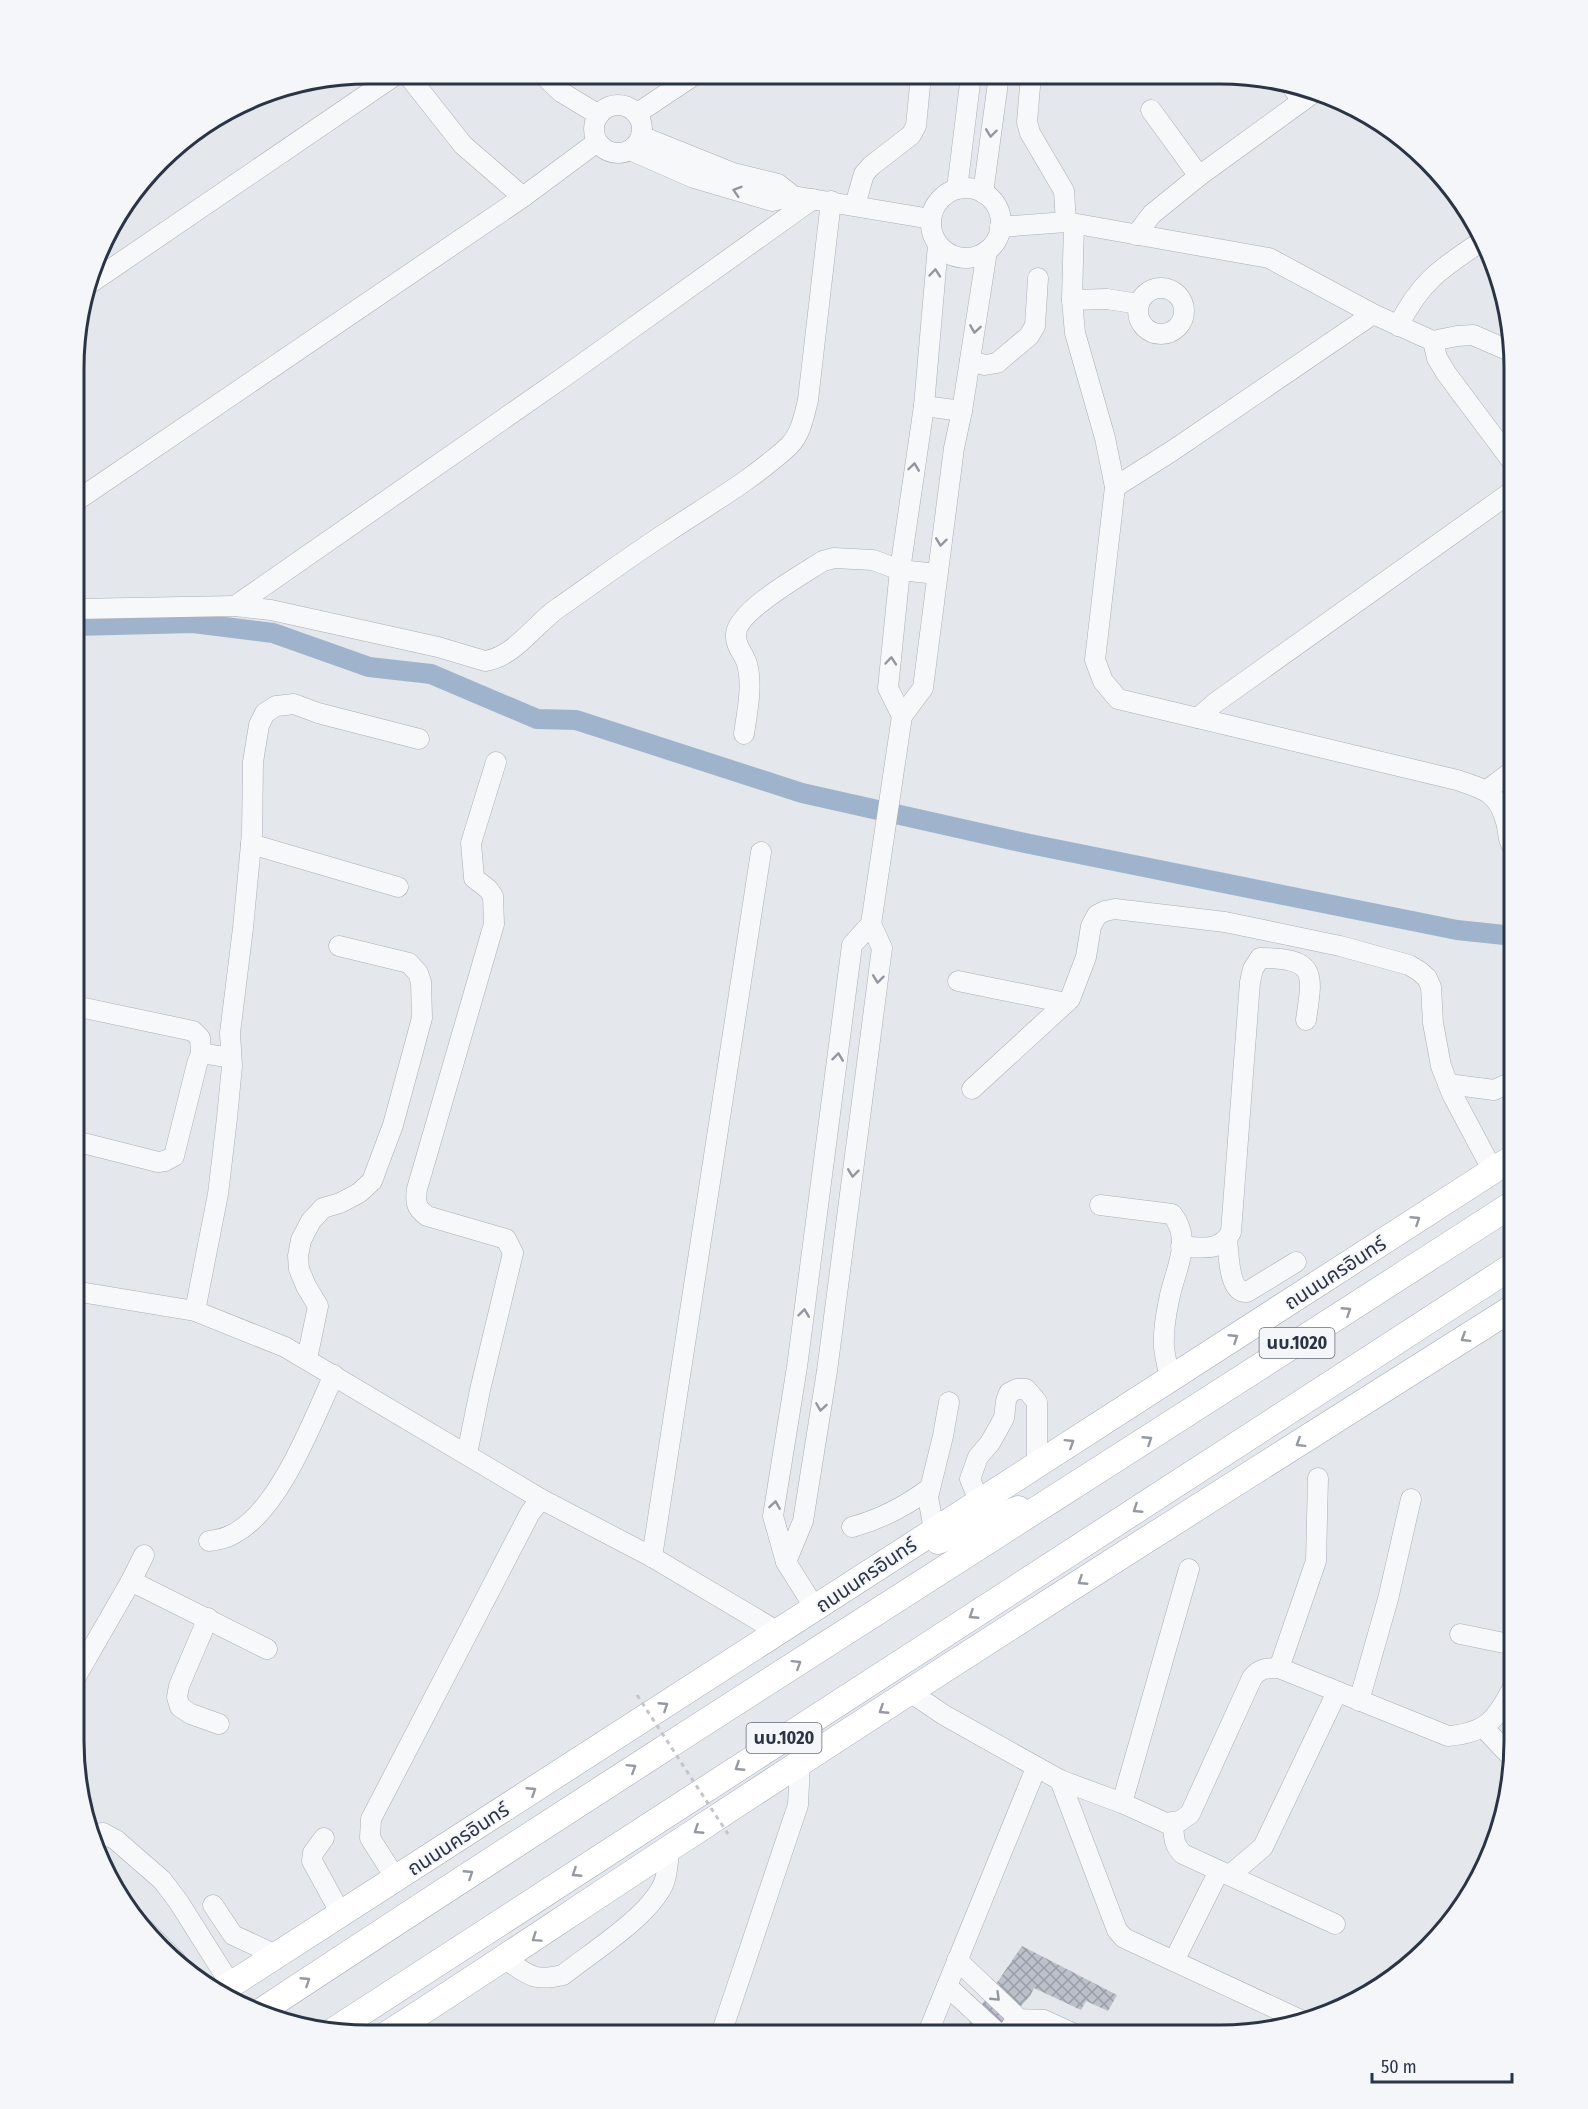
<svg xmlns="http://www.w3.org/2000/svg" width="1588" height="2109" font-family="'Fira Sans Condensed','Noto Sans Thai',sans-serif">
<defs>
<pattern id="building-cross-hatch" width="8" height="8" patternUnits="userSpaceOnUse" patternTransform="scale(1.5)"><rect width="8" height="8" fill="#bbc0ca"/><path d="M0 0l8 8M0 8l8-8" fill="none" stroke="#989da6"/></pattern>
</defs>
<rect width="100%" height="100%" fill="#e4e7ec"/>
<g fill="none" stroke-linecap="round" stroke-linejoin="round">
<polyline stroke="#9fb4cc" stroke-width="20" points="76,626 193,623 273,633 369,667 431,674 537,719 576,720 802,793 1025,843 1457,930 1514,936"/>
</g>
<polygon fill="url(#building-cross-hatch)" points="1022,1946 1117,1995 1108,2011 1086,2001 1081,2010 1034,1988 1030,1996 995,2035 975,2035 966,2028"/>
<g fill="none" stroke-linecap="round" stroke-linejoin="round">
<defs>
<g id="minor">
<polyline points="407,74 463,145 523,197 597,142"/>
<polyline points="542,74 561,92 599,115"/>
<polyline points="1031,75 1027,122 1030,133 1064,191 1066,222"/>
<polyline points="1291,85 1302,101"/>
<circle cx="618" cy="129" r="24"/>
<polyline points="1151,110 1199,176"/>
<polyline points="636,114 696,74"/>
<polyline points="641,136 733,173 778,184 793,196"/>
<polyline points="630,150 694,178 772,201 793,196 931,219"/>
<circle cx="966" cy="223" r="35"/>
<polyline points="957,189 971,75"/>
<polyline points="983,193 999,75"/>
<polyline points="855,205 864,174 871,166 911,135 916,126 921,75"/>
<path d="M1074,224L1072,300L1075,333L1105,438L1115,487L1095,660L1103,681L1118,699L1457,780C1484,789 1498,792 1506,822C1509,832 1507,840 1514,849"/>
<polyline points="1000,227 1066,222 1269,258 1373,314 1433,341 1437,358 1446,373 1514,464"/>
<polyline points="1136,235 1152,214 1199,176 1316,91"/>
<polyline points="92,282 397,74"/>
<circle cx="1161" cy="311" r="23"/>
<polyline points="1072,300 1107,299 1139,304"/>
<path d="M1398,326C1422,279 1442,268 1485,239"/>
<polyline points="1433,341 1457,336 1473,335 1512,352"/>
<polyline points="970,361 985,365 997,363 1029,336 1035,326 1038,278"/>
<polyline points="924,406 962,411"/>
<polyline points="1115,487 1172,451 1373,314"/>
<polyline points="76,501 523,197"/>
<polyline points="235,606 571,372 813,199"/>
<path d="M76,609L235,606L271,610L438,647L485,661C514,657 535,624 558,608C594,583 629,557 666,533C708,505 752,480 789,446C801,434 804,416 808,400L831,201"/>
<polyline points="902,716 888,688 900,570 924,406 938,245"/>
<polyline points="1198,718 1215,703 1514,490"/>
<path d="M744,734C747,712 753,686 747,664C744,653 735,647 736,634C737,611 803,574 823,561L834,558L873,560L900,570L937,574"/>
<polyline points="1487,790 1514,770"/>
<polyline points="251,844 398,887"/>
<polyline points="958,981 1066,1003"/>
<polyline points="75,1006 193,1031 200,1038 201,1053"/>
<polyline points="1448,1084 1494,1090 1514,1081"/>
<polyline points="972,1089 1070,999 1086,957 1091,926 1097,915 1105,911 1115,909 1225,922 1340,946 1409,965 1419,971 1427,978 1431,987 1433,1023 1441,1066 1452,1094 1493,1171"/>
<polyline points="75,1141 158,1162 165,1161 174,1156 197,1064 201,1053 231,1058"/>
<path d="M1100,1205L1172,1214C1194,1242 1174,1271 1169,1300C1166,1314 1163,1332 1164,1347C1165,1357 1168,1369 1170,1379"/>
<path d="M1227,1239C1229,1253 1228,1293 1247,1292L1296,1262"/>
<path d="M1181,1246C1200,1248 1221,1252 1231,1232L1250,982L1253,969L1260,958C1317,958 1313,973 1306,1020"/>
<polyline points="74,1291 195,1311 285,1347 541,1499 652,1557 780,1633"/>
<polyline points="195,1311 218,1194 227,1118 232,1066 230,1033 243,928 252,834 253,762 259,725 265,713 276,706 294,704 318,713 419,739"/>
<polyline points="307,1359 318,1306 306,1286 299,1269 298,1256 301,1240 311,1221 323,1208 340,1203 359,1193 372,1181 393,1125 422,1018 421,982 418,973 409,963 339,946"/>
<path d="M467,1454L480,1390L513,1253L506,1239L427,1216C416,1208 415,1202 417,1189L494,924L493,896L488,889L474,878L471,843L496,762"/>
<polyline points="979,1501 970,1479 978,1457 990,1443 1004,1418 1006,1401 1009,1393 1017,1389 1026,1389 1037,1402 1037,1465"/>
<path d="M852,1527C882,1519 906,1506 930,1488"/>
<polyline points="934,1530 928,1497 943,1436 949,1402"/>
<path d="M209,1541C218,1540 227,1538 235,1533C280,1509 313,1420 334,1375"/>
<polyline points="652,1557 761,852"/>
<polyline points="786,1562 803,1521 827,1371 882,948 871,924"/>
<polyline points="131,1581 267,1649"/>
<polyline points="816,1610 786,1562 773,1516 797,1367 852,945 871,924 902,716 923,688 954,448 962,411 987,251"/>
<polyline points="208,1618 179,1686 177,1697 180,1707 191,1714 219,1724"/>
<polyline points="1460,1634 1514,1645"/>
<polyline points="1279,1668 1316,1561 1318,1478"/>
<polyline points="74,1680 131,1581 144,1555"/>
<polyline points="910,1692 944,1715 1060,1780 1117,1930 1124,1938 1305,2022"/>
<polyline points="1359,1701 1388,1599 1411,1499"/>
<polyline points="1484,1728 1514,1760"/>
<path d="M1060,1780L1122,1803L1166,1823L1180,1821L1190,1814L1252,1678C1259,1668 1267,1668 1279,1668L1448,1736C1487,1733 1497,1719 1514,1685"/>
<polyline points="1122,1803 1189,1569"/>
<path d="M1173,1823C1174,1836 1173,1845 1183,1854L1335,1924"/>
<polyline points="90,1835 103,1833 116,1840 162,1880 178,1901 231,1985"/>
<polyline points="324,1838 313,1853 312,1861 341,1914"/>
<polyline points="1230,1875 1263,1847 1337,1692"/>
<polyline points="396,1879 370,1838 371,1819 530,1513 541,1499"/>
<polyline points="213,1905 233,1935 276,1955"/>
<polyline points="138,1923 176,1961"/>
<path d="M505,1959C529,1975 533,1982 563,1975C592,1952 648,1917 663,1885C668,1875 668,1860 669,1849"/>
<path d="M957,1960L1015,2015C1014,2026 1010,2031 1000,2035"/>
<polyline points="1174,1961 1219,1871"/>
<polyline points="947,1986 1000,2035"/>
<polyline points="1015,2019 1044,2020 1077,2035"/>
<polyline points="721,2034 798,1805 800,1764"/>
<polyline points="927,2035 1036,1768"/>
</g>
<g id="major">
<polyline points="938,1541 1018,1509"/>
<polyline points="218,1993 1514,1157"/>
<path d="M257,2014C673,1739 1095,1474 1514,1203"/>
<polyline points="330,2033 1514,1265"/>
<path d="M389,2033C489,1969 587,1902 687,1837C960,1657 1237,1482 1514,1307"/>
</g>
</defs>
<use href="#minor" stroke="#a9aeb7" stroke-width="21"/>
<use href="#major" stroke="#a3abb8" stroke-width="27"/>
<use href="#minor" stroke="#f7f8fa" stroke-width="20"/>
<use href="#major" stroke="#fff" stroke-width="26"/>
<polyline stroke="#c2c5cb" stroke-width="3" stroke-dasharray="4.5 4.5" stroke-linecap="butt" points="637,1695 728,1834"/>
</g>
<defs><path id="oneway-chevron" d="M-2-3.5L2.5 0L-2 3.5" fill="none" stroke-width="1.6" stroke-linecap="round" stroke-linejoin="round" transform="scale(1.5)"/></defs>
<g stroke="#9196a0">
<use href="#oneway-chevron" transform="translate(991 133) rotate(97)"/>
<use href="#oneway-chevron" transform="translate(737 191) rotate(-163)"/>
<use href="#oneway-chevron" transform="translate(935 273) rotate(-85)"/>
<use href="#oneway-chevron" transform="translate(975 329) rotate(99)"/>
<use href="#oneway-chevron" transform="translate(914 467) rotate(-82)"/>
<use href="#oneway-chevron" transform="translate(941 542) rotate(97)"/>
<use href="#oneway-chevron" transform="translate(891 661) rotate(-85)"/>
<use href="#oneway-chevron" transform="translate(878 979) rotate(97)"/>
<use href="#oneway-chevron" transform="translate(838 1057) rotate(-83)"/>
<use href="#oneway-chevron" transform="translate(853 1173) rotate(97)"/>
<use href="#oneway-chevron" transform="translate(804 1313) rotate(-83)"/>
<use href="#oneway-chevron" transform="translate(821 1407) rotate(99)"/>
<use href="#oneway-chevron" transform="translate(775 1505) rotate(-81)"/>
<use href="#oneway-chevron" transform="translate(996 1997) rotate(44)"/>
</g>
<g stroke="#959aa2">
<use href="#oneway-chevron" transform="translate(1416 1220) rotate(-33)"/>
<use href="#oneway-chevron" transform="translate(1347 1311) rotate(-33)"/>
<use href="#oneway-chevron" transform="translate(1234 1338) rotate(-33)"/>
<use href="#oneway-chevron" transform="translate(1465 1338) rotate(148)"/>
<use href="#oneway-chevron" transform="translate(1148 1440) rotate(-33)"/>
<use href="#oneway-chevron" transform="translate(1070 1443) rotate(-32)"/>
<use href="#oneway-chevron" transform="translate(1300 1443) rotate(148)"/>
<use href="#oneway-chevron" transform="translate(1137 1509) rotate(147)"/>
<use href="#oneway-chevron" transform="translate(1082 1581) rotate(147)"/>
<use href="#oneway-chevron" transform="translate(973 1615) rotate(147)"/>
<use href="#oneway-chevron" transform="translate(797 1664) rotate(-32)"/>
<use href="#oneway-chevron" transform="translate(664 1706) rotate(-33)"/>
<use href="#oneway-chevron" transform="translate(883 1710) rotate(147)"/>
<use href="#oneway-chevron" transform="translate(739 1767) rotate(147)"/>
<use href="#oneway-chevron" transform="translate(632 1768) rotate(-32)"/>
<use href="#oneway-chevron" transform="translate(532 1791) rotate(-33)"/>
<use href="#oneway-chevron" transform="translate(698 1830) rotate(147)"/>
<use href="#oneway-chevron" transform="translate(576 1873) rotate(147)"/>
<use href="#oneway-chevron" transform="translate(469 1874) rotate(-33)"/>
<use href="#oneway-chevron" transform="translate(536 1938) rotate(146)"/>
<use href="#oneway-chevron" transform="translate(306 1981) rotate(-33)"/>
</g>
<g text-anchor="middle" dominant-baseline="central" stroke-width="4.5" stroke-linejoin="round" paint-order="stroke">
<g fill="#f4f6f9" stroke="#676e7b" stroke-width="1.5">
<rect x="1259.5" y="1328" width="75" height="30" rx="4.5"/>
<rect x="746.5" y="1723" width="75" height="30" rx="4.5"/>
</g>
<g font-size="18" font-weight="bold" fill="#2b3445">
<text x="1297" y="1343">นบ.1020</text>
<text x="784" y="1738">นบ.1020</text>
</g>
<g font-size="20" fill="#2b3445" stroke="#f4f6f9">
<text transform="translate(1335 1273) rotate(-33)">ถนนนครอินทร์</text>
<text transform="translate(866 1575) rotate(-34)">ถนนนครอินทร์</text>
<text transform="translate(458 1839) rotate(-33)">ถนนนครอินทร์</text>
</g>
</g>
<path d="M0 0H1588V2109H0ZM368 84H1220A284 284 0 0 1 1504 368V1741A284 284 0 0 1 1220 2025H368A284 284 0 0 1 84 1741V368A284 284 0 0 1 368 84Z" fill="#f4f6f9" fill-rule="evenodd"/>
<path fill="none" stroke="#2b3445" stroke-width="3" d="M368 84H1220A284 284 0 0 1 1504 368V1741A284 284 0 0 1 1220 2025H368A284 284 0 0 1 84 1741V368A284 284 0 0 1 368 84Z"/>
<path d="M1372 2073v9h140v-9" fill="none" stroke="#2b3445" stroke-width="3"/>
<text x="1381" y="2073" font-size="18" fill="#2b3445" stroke="#f4f6f9" stroke-width="4.5" paint-order="stroke">50 m</text>
</svg>
